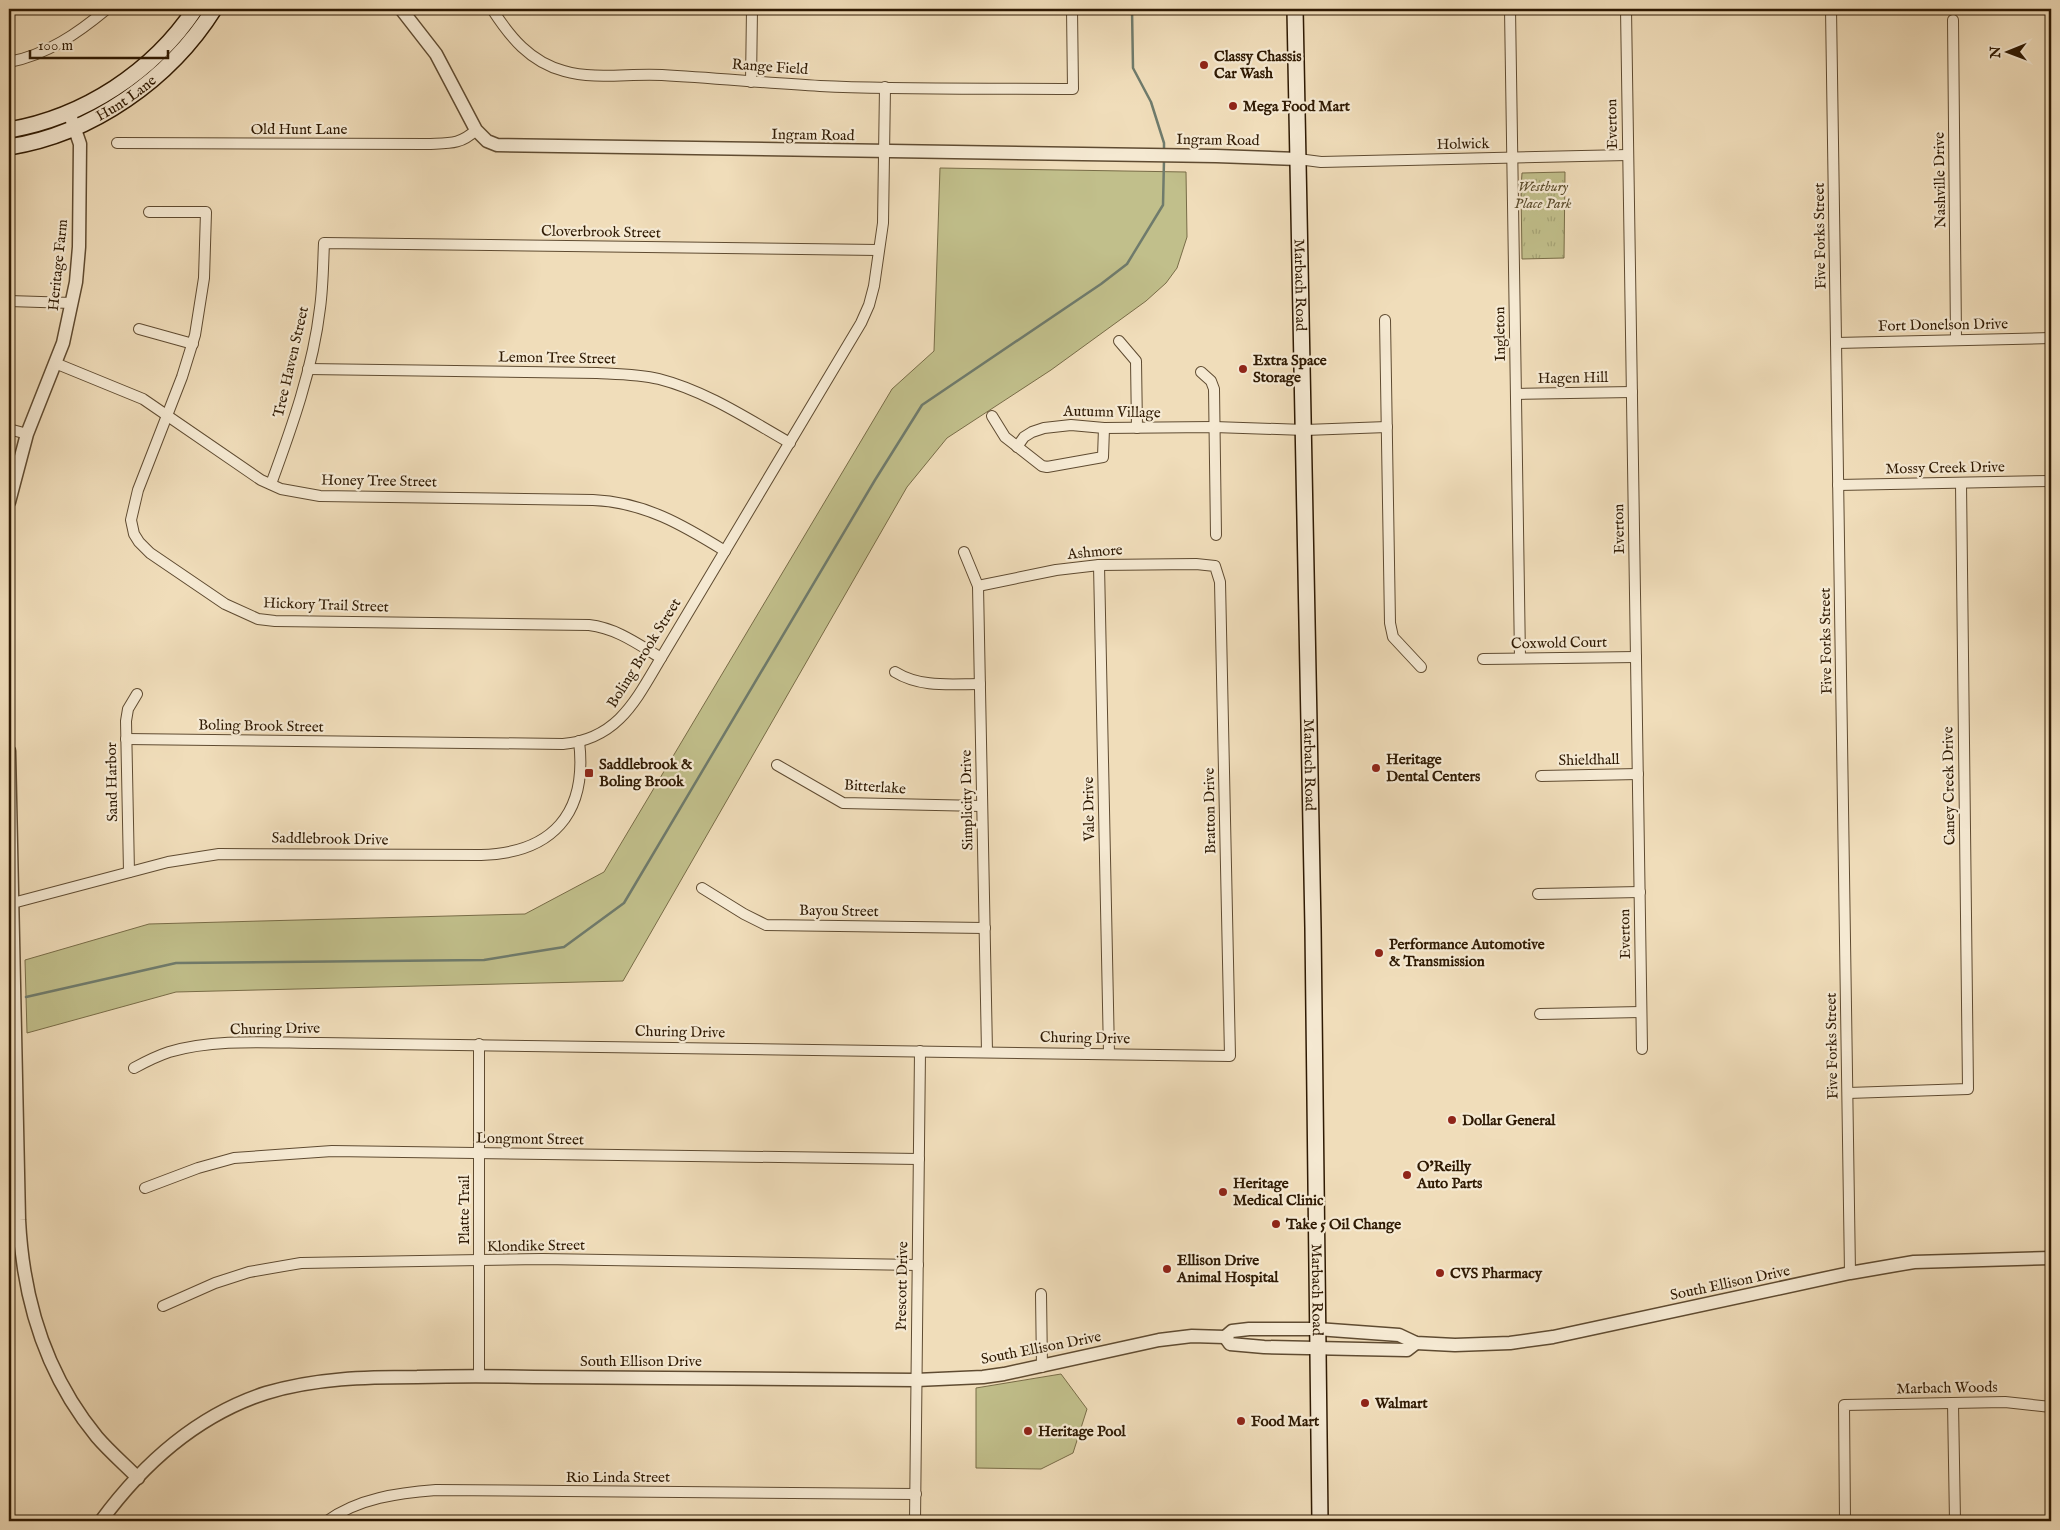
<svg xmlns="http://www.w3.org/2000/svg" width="2060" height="1530" font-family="'IM FELL English',serif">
<defs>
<pattern id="park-tufts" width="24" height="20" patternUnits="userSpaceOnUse" patternTransform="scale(1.25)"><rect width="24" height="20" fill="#c1bf8b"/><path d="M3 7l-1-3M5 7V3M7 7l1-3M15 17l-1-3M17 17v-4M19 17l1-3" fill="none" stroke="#a6a476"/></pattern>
</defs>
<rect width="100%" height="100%" fill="#f0ddba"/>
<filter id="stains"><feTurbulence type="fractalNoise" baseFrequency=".004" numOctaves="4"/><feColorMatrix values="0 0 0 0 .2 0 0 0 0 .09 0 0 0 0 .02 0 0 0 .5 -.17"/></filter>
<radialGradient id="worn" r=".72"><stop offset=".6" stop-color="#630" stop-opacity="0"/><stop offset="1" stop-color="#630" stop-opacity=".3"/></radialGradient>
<g fill="#c1bf8b" stroke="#786c47">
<polygon points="940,168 1186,172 1187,237 1177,268 1166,283 1146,301 1051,370 947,438 907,487 623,981 176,992 27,1033 25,960 149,924 525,914 604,872 892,389 934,351"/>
<polygon points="1061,1374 1087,1409 1073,1453 1041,1469 976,1468 976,1388"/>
</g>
<polygon fill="url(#park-tufts)" stroke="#786c47" points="1565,172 1564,258 1522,259 1521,188 1522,173"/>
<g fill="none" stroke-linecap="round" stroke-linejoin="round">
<g stroke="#6f7b6c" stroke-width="2.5">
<polyline points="1132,9 1133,68 1151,102 1164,143 1164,152"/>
<polyline points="26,997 176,963 484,960 564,947 624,903 875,480 922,405 1101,284 1127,264 1163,205 1164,160"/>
</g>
<defs>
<g id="minor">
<path d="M492,9C510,37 530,62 564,71C595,80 630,73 662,75C715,78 767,83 820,86C904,90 989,88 1073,89L1072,9"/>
<polyline points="1510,9 1520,658"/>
<polyline points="1626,9 1642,1049"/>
<polyline points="1831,9 1850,1273"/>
<polyline points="1953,20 1956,339"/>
<path d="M9,62C47,55 78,33 107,9"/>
<polyline points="751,82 752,9"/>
<path d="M117,143L427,144C449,143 460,145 476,130"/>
<polyline points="1298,159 1321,162 1628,155"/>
<path d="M149,212H206L204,278L195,335L182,377L138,490L131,520L134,534L139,542L150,553L225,604L258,619L275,621L589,625C616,628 638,644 661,658"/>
<polyline points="9,301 72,303"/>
<polyline points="1385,320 1390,623 1393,637 1421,667"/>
<polyline points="139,329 193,344"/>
<polyline points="1119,341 1136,361 1137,428"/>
<polyline points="1836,343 2051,338"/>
<path d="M55,363L143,399L261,480L281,489L320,496L593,500C644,502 683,525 725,551"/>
<path d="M308,369L597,373C618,374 639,374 659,379C706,391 748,419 790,443"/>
<polyline points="1201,372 1211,381 1214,389 1216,535"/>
<polyline points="1516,394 1632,392"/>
<polyline points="992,416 1005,437 1042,466 1047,467 1103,457 1104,428"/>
<polyline points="9,429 27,434"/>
<polyline points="1017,447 1024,437 1032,432 1044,428 1071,425 1104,428 1214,427 1305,430 1387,427"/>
<path d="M271,484C292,427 313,368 320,308C323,286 323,264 324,243L878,250"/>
<polyline points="1838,485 2051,481"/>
<polyline points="964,552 978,586 987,1052"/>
<polyline points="1099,565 1109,1054"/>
<polyline points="1483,659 1636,657"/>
<path d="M895,672C921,688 951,684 980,684"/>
<path d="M126,739L563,744C618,739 636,700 661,658L861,323L869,305L874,286L883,223L885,87"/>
<polyline points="777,765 843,803 982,806"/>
<polyline points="1541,776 1638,774"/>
<polyline points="129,872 126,721 128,709 137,694"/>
<polyline points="702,888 744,914 766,925 985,928"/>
<polyline points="1538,894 1640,892"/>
<path d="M9,904L168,862L219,854L481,855C552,853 588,814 579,741"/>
<polyline points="1540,1014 1641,1012"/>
<path d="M134,1068C145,1062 157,1056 169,1052C217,1038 271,1043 320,1043L1230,1056L1220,582L1215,566L1196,564L1099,565L1056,570L978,586"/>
<polyline points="1848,1093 1968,1089 1961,483"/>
<polyline points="145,1188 198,1168 234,1158 332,1151 919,1159"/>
<polyline points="1041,1294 1042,1367"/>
<polyline points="163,1306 215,1283 249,1272 301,1263 542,1259 918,1265"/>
<polyline points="479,1376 479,1044"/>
<polyline points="1953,1403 1955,1521"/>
<path d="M327,1521C359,1498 398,1493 436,1490L916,1494"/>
<polyline points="915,1521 920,1051"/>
<polyline points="1845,1521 1844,1405 2005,1402 2051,1407"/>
</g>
<g id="tertiary">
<polyline points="401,9 436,54 476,130 487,141 497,145 1216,156 1298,159"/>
<polyline points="9,502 27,434 63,343 76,282 79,247 80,144 69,112"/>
<path d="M9,751L19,1220C23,1299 46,1375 97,1437C109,1451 124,1464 138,1478"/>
<polyline points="1225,1337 1230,1344 1264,1347 1407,1350 1416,1343"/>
<path d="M101,1521C143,1464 198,1415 266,1393C316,1378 366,1377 417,1377C456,1376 495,1376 534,1377C662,1378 789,1379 916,1380L983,1377L1004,1374L1159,1340L1192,1336L1225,1337L1232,1331L1249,1329H1317L1399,1335L1416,1343L1455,1345L1510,1343L1553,1337L1850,1273L1914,1262L2051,1258"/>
</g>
<g id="secondary">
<path id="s1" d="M1295,9L1313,928L1320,1521"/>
<path d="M9,130C84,117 153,72 195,9"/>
<path id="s2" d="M9,147C92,134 170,79 214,9"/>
</g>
</defs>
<use href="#minor" stroke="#5f4b31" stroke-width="12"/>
<use href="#tertiary" stroke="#5f4b31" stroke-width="15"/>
<use href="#secondary" stroke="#2f1a03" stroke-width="18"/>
<use href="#minor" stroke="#f5e9d2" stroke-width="10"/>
<use href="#tertiary" stroke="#f5e9d2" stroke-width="12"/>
<use href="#secondary" stroke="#f5e9d2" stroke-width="15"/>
</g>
<g fill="#8f2418" stroke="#f5e9d2" stroke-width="2">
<circle cx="1204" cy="65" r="5"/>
<circle cx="1233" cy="106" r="5"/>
<circle cx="1243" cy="369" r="5"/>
<circle cx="1376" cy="768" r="5"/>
<rect x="584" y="768" width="10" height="10" rx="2.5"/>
<circle cx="1379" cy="953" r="5"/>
<circle cx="1452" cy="1120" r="5"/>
<circle cx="1407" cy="1175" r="5"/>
<circle cx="1223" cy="1192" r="5"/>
<circle cx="1276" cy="1224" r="5"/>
<circle cx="1167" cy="1269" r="5"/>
<circle cx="1440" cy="1273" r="5"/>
<circle cx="1365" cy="1403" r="5"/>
<circle cx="1241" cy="1421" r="5"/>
<circle cx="1028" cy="1431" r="5"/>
</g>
<g text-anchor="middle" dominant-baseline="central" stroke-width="4.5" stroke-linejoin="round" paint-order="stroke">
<g font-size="15" font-weight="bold" fill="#2f1a03" stroke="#f5e9d2" text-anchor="start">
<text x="1214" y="56">Classy Chassis<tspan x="1214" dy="17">Car Wash</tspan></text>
<text x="1243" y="106">Mega Food Mart</text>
<text x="1253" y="360">Extra Space<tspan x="1253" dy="17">Storage</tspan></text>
<text x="1386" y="759">Heritage<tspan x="1386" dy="17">Dental Centers</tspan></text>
<text x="599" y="764">Saddlebrook &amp;<tspan x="599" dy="17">Boling Brook</tspan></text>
<text x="1389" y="944">Performance Automotive<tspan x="1389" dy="17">&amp; Transmission</tspan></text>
<text x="1462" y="1120">Dollar General</text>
<text x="1417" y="1166">O'Reilly<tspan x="1417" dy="17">Auto Parts</tspan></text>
<text x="1233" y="1183">Heritage<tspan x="1233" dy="17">Medical Clinic</tspan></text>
<text x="1286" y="1224">Take 5 Oil Change</text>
<text x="1177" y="1260">Ellison Drive<tspan x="1177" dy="17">Animal Hospital</tspan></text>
<text x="1450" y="1273">CVS Pharmacy</text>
<text x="1375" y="1403">Walmart</text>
<text x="1251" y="1421">Food Mart</text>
<text x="1038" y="1431">Heritage Pool</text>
</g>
<g font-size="15" fill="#2f1a03" stroke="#f5e9d2">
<text transform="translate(770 67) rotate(4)">Range Field</text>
<text stroke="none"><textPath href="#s2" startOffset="128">Hunt Lane</textPath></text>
<text transform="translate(1612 124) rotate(-91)">Everton</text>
<text x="299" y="129">Old Hunt Lane</text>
<text transform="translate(813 135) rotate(1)">Ingram Road</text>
<text transform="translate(1218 140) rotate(1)">Ingram Road</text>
<text transform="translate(1463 144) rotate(-1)">Holwick</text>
<text transform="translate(1940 180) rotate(-91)">Nashville Drive</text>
<text transform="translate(601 232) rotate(1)">Cloverbrook Street</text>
<text transform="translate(1820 236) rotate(-91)">Five Forks Street</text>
<text transform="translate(58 265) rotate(-84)">Heritage Farm</text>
<text stroke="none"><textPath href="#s1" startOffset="276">Marbach Road</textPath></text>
<text transform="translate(1943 325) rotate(-1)">Fort Donelson Drive</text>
<text transform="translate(1500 334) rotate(-91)">Ingleton</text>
<text transform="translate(557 358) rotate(1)">Lemon Tree Street</text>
<text transform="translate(291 362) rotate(-77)">Tree Haven Street</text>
<text transform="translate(1573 378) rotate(-1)">Hagen Hill</text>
<text transform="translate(1112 412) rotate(1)">Autumn Village</text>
<text transform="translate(1945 468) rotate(-1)">Mossy Creek Drive</text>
<text transform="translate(379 481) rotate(1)">Honey Tree Street</text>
<text transform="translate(1619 529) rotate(-91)">Everton</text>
<text transform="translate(1095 552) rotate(-5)">Ashmore</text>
<text transform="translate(326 605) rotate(2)">Hickory Trail Street</text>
<text transform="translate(1826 641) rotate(-91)">Five Forks Street</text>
<text transform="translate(1559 643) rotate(-1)">Coxwold Court</text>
<text transform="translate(644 653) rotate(-58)">Boling Brook Street</text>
<text transform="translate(261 726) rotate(1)">Boling Brook Street</text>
<text transform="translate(1589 760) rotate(-1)">Shieldhall</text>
<text stroke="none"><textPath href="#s1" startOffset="756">Marbach Road</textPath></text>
<text transform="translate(112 782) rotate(-91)">Sand Harbor</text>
<text transform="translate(1949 786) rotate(-91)">Caney Creek Drive</text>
<text transform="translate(875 787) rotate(4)">Bitterlake</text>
<text transform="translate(967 800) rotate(-91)">Simplicity Drive</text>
<text transform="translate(1089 809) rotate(-91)">Vale Drive</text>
<text transform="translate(1210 811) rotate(-91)">Bratton Drive</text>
<text transform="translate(330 839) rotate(1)">Saddlebrook Drive</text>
<text transform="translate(839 911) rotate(1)">Bayou Street</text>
<text transform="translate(1625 934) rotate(-91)">Everton</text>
<text transform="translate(275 1029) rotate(-1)">Churing Drive</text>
<text transform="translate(680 1032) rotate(1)">Churing Drive</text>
<text transform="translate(1085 1038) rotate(1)">Churing Drive</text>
<text transform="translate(1832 1046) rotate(-91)">Five Forks Street</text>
<text transform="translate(530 1139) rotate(1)">Longmont Street</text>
<text transform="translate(464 1210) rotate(-90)">Platte Trail</text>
<text transform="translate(536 1246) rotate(-1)">Klondike Street</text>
<text transform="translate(1730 1283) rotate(-12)">South Ellison Drive</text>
<text transform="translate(902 1286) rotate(-89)">Prescott Drive</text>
<text stroke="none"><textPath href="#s1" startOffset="1281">Marbach Road</textPath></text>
<text transform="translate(1041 1348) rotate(-11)">South Ellison Drive</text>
<text x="641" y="1361">South Ellison Drive</text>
<text transform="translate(1947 1388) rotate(-1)">Marbach Woods</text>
<text x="618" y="1477">Rio Linda Street</text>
</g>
<g font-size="15" font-style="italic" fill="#5b4c2c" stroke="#f5e9d2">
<text x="1543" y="186">Westbury<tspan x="1543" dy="17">Place Park</tspan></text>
</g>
</g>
<rect width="2060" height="1530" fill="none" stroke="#f0ddba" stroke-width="30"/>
<rect x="10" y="10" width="2040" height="1510" fill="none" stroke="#2f1a03" stroke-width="2.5"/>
<rect x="15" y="15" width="2030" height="1500" fill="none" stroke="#2f1a03"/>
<g transform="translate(2008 52) rotate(269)" stroke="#f5e9d2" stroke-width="4" paint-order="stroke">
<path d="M0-4L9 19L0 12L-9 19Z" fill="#2f1a03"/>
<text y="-8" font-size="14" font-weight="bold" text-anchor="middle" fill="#2f1a03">N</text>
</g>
<path d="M30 50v8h138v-8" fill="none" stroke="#2f1a03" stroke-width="2.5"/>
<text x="38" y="50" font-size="15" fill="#2f1a03" stroke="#f5e9d2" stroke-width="4" paint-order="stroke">100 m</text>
<rect width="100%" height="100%" filter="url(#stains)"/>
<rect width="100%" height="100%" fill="url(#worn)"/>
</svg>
